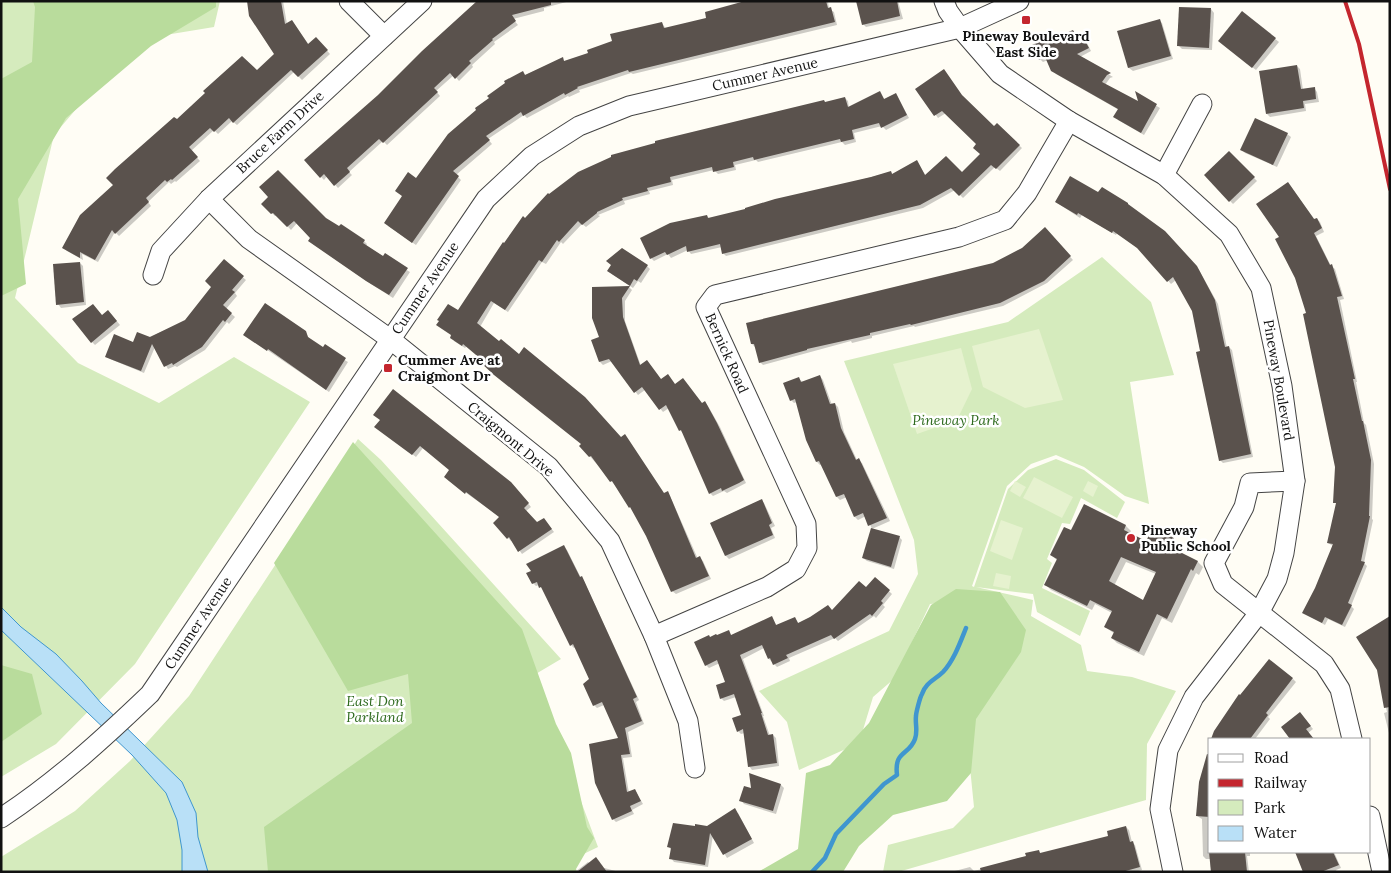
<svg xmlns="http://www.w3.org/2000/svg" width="1391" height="873" font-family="Lora,serif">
<rect width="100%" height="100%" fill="#fffdf5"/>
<g fill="#d5ebbd">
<polygon points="1,1 220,1 214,27 135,40 54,135 15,298 78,363 159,403 234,357 310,402 135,664 56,744 1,777"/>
<polygon points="1102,257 1151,302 1174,375 1130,382 1149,504 1125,496 1084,467 1056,455 1031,464 1007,486 972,586 974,587 1008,489 1028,470 1056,459 1084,470 1125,502 1117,518 1081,498 1070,524 1062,523 1047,559 1052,563 1042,588 1090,611 1080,636 1037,612 1033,594 976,587 1033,600 1031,616 1081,645 1087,671 1132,677 1176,691 1147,744 1146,800 898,872 883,872 888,845 953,828 974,807 963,698 965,601 930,604 895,678 873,697 859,743 799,770 787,722 759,691 889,631 918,574 914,540 844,361 1008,322"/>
<polygon points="358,439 381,460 561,659 534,675 598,847 563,864 565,872 1,872 1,857 75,811 130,761 189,696"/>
</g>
<g fill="#b9dc9c">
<polygon points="33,1 216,1 216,7 151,46 66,118 18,199 26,284 1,296 1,79 32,62 35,7"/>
<polygon points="353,442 522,629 556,724 571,753 587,827 594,838 576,869 577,872 268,872 264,827 412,723 408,674 348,691 274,563"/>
<polygon points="956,589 1000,592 1026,630 1021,652 976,719 971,773 947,801 893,815 859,846 843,872 758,872 798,849 806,773 830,765 869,723 931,605"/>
<polygon points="1,665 32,674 42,714 1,742"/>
</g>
<g fill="#e6f2cf">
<polygon points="1039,329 1063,400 1025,408 983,387 972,346"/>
<polygon points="961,348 972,389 957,420 917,434 893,364"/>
<polygon points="1034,477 1073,497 1062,518 1023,498"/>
<polygon points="1015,481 1026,487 1020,497 1010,491"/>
<polygon points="1088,481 1098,486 1093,497 1083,491"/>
<polygon points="1001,520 1023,528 1012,560 990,551"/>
<polygon points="996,573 1011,576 1009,589 993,586"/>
</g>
<polygon fill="#b9e0f7" stroke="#3f96cf" points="1,607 21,627 56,654 82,681 101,703 182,782 196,813 198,837 208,872 182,872 182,850 177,820 166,793 132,755 1,630"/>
<g fill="#0003" fill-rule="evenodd">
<polygon points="248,1 283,1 287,24 292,21 309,45 316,38 330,54 302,80 294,72 237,125 232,121 218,134 214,130 191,151 200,161 176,182 175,181 171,184 169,182 148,202 151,206 119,236 115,232 98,262 82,254 83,260 67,251 64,248 115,185 177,121 257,72 275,54"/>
<polygon points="478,1 570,1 544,8 544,11 513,19 518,25 494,42 495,44 472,65 473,67 459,81 454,75 436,91 440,96 387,145 383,141 349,172 352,175 338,188 327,176 324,180 306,161 379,96"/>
<polygon points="751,1 828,1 829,9 834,12 837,25 633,74 631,73 579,90 580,92 569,97 568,96 527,118 524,115 488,139 492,144 456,175 461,180 416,245 388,226 416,179 522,72 525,75 562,59 565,62 590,54 662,23 666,29 708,19"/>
<polygon points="857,1 898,1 903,19 866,27 863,24"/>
<polygon points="1211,9 1214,13 1212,50 1182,49 1178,45"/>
<polygon points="1242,12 1279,42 1256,70 1222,44"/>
<polygon points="1159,20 1162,23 1173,59 1133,71 1129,68 1119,32"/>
<polygon points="1073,31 1079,40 1083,38 1086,41 1091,51 1080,57 1113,77 1110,78 1105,85 1140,103 1137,94 1160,108 1144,135 1118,120 1119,110 1056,74 1048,60 1043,62 1040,59 1054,37 1056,39"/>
<polygon points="1297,66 1300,69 1303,90 1314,88 1317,92 1319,102 1305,104 1306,111 1270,117 1267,114"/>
<polygon points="917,89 965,99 994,128 997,125 1022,148 1000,171 995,167 963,198 955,190 923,208 726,256 723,253 722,247 691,254 688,250 671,258 668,254 654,261 651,258 707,216 710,219 891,172 893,175 917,162 926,176 962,173 982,154 978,144 946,113 938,118"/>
<polygon points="879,92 885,100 896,94 909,118 886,130 882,126 854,133 856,142 845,145 842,142 758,162 756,160 735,165 736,170 718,174 714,170 672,180 673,185 649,191 650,194 624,201 625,204 598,215 600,216 586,227 582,224 563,244 561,242 546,264 542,262 508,312 494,303 480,327 664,495 667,493 670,496 698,559 700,558 703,561 711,579 676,594 672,591 647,535 633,510 614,484 581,446 583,445 467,346 465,348 454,341 458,312 525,220 826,103 845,98 848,101 849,108"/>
<polygon points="1287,134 1291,137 1277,167 1245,153 1242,150"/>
<polygon points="1229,152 1257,181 1233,204 1205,175"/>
<polygon points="1288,183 1315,220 1317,219 1320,222 1324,232 1316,236 1331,266 1335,269 1344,299 1340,300 1357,382 1356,382 1364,423 1366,425 1374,464 1372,519 1373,520 1364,563 1367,566 1351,606 1354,609 1345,627 1328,619 1325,625 1304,613 1316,589 1333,546 1328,543 1337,504 1335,502 1336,467 1308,314 1281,237"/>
<polygon points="1056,202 1168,235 1199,270 1218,304 1227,348 1229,347 1232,350 1253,457 1223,463 1220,460 1193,310 1176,280 1171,284 1147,257 1149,256 1117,233 1116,235 1082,215 1080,218"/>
<polygon points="263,204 325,219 364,241 367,244 366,246 410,272 393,298 371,284 313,244 311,238 297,223 291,230 277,215 275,216"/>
<polygon points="1045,229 1073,260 1047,283 1003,306 915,327 914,326 872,336 872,338 852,343 851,341 763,365 760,362 756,348 752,344 993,264 1023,249"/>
<polygon points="224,261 246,280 235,293 237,296 226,309 235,317 229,324 227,322 205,350 177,367 175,366 168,369 155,347 144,373 110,359 106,356 186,321 213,287"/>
<polygon points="80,263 83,266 86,305 61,308 58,304"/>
<polygon points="612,265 647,266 650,269 641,283 638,281 633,288 612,274"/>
<polygon points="629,287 632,290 625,301 625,321 641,366 662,380 675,386 702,404 705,402 708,406 720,427 746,483 727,493 724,491 713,496 710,493 684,434 680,430 669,408 663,412 645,390 638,395 612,361 603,365 600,362 601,338 593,288"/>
<polygon points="111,314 120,325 95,345 92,342 102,316"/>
<polygon points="305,332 310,340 348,362 329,392 245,335"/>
<polygon points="820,376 823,380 832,405 835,404 838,407 844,432 857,460 858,460 862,463 890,521 872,529 866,516 858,520 855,517 847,497 840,500 837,497 822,464 820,465 817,462 807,440 797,402 794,403 791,400 799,379 803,382"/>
<polygon points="376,427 514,486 531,507 526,511 537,524 544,519 554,532 522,554 512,540 511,541 494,523 500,517 448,480 451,470 423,448 416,457"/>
<polygon points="761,500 764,503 775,526 771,528 775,538 729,559 726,556 711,523"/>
<path d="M1126,526L1131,531L1129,534L1146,543L1173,539L1178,544L1175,551L1198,562L1203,567L1199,575L1196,573L1172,623L1162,618L1144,656L1117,643L1112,638L1115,634L1105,627L1112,613L1095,604L1092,610L1051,590L1046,585L1058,561L1051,555L1072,532ZM1126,562L1156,574L1143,601L1114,586Z"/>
<polygon points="899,537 902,540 894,569 867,561 863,558"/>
<polygon points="564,547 567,550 581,578 584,581 639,700 636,702 644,724 628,732 632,757 623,758 629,793 635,790 643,804 632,810 634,814 616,822 613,819 620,739 604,705 597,708 594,705 590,680 576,647 574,648 571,645 544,590 539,585 536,586 533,583"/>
<polygon points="875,578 892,594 883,605 885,607 876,618 874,616 838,641 835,638 789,658 790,661 777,667 769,659 764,648 743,659 764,716 763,716 770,736 773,735 776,738 779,766 752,770 749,766 745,733 741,734 738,731 743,716 736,697 724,701 721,698 727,683 720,663 709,668 706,665 710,638 728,632 732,636 772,618 777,626 795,618 799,624 833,611 866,589"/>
<polygon points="1390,621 1390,737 1384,713 1387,712 1378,670"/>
<polygon points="1293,679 1296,682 1268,717 1270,719 1255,739 1212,739 1215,731"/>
<polygon points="1303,717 1313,729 1308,733 1313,739 1290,739"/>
<polygon points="1210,748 1210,852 1250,852 1250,856 1247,856 1249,872 1211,872 1210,859 1206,859 1203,856 1202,819 1197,816 1200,782"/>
<polygon points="781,785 784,788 776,814 744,804 741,800 752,790"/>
<polygon points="738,813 754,843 727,858 713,835 708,867 674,862 671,858 672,851 669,847 696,828 707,827"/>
<polygon points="1126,827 1129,830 1132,842 1135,845 1142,870 1135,872 951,872 970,867 974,871 1027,857 1038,851 1041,854 1110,837"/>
<polygon points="1296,852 1334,852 1341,868 1336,870 1337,872 1304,872"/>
<polygon points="588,862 590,864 619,872 575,872"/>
</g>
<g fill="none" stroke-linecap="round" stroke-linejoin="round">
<path stroke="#3f96cf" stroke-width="4.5" d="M812,872L825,858L836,834L884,784L897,775C894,750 909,756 915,739C918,731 915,724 916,716C916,713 920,697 922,694C926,682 935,680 943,672C954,660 960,643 966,628"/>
</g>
<g fill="#5a524d" fill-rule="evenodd">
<polygon points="247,1 281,1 285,24 292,20 308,44 316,37 328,50 298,77 291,70 233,123 229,118 214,132 210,128 189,147 198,157 172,180 171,179 167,182 165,180 146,198 149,202 115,234 112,230 95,260 80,252 80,258 62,248 80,215 113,185 106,178 115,169 174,117 177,119 205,93 203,91 242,56 257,70 274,54 249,16"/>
<polygon points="477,1 551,1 551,5 512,15 516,21 492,39 493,40 469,61 471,63 455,79 450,73 434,88 438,92 383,143 379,139 347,168 350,172 334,186 324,174 320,178 304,160 378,95 422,51"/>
<polygon points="745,1 826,1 828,8 831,7 835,22 629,72 628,70 577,87 578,88 565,95 564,93 523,116 521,112 486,136 490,140 453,171 459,176 412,243 384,223 402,196 395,191 408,172 416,178 448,134 476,110 475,108 489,98 487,96 505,83 504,81 523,71 525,75 563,57 564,61 588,53 587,50 612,41 610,34 662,22 664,28 706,18 705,12"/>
<polygon points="856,1 897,1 900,16 862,25"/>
<polygon points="1179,7 1211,8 1209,48 1177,46"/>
<polygon points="1242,11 1276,38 1252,68 1218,41"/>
<polygon points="1160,19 1171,56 1128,68 1117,31"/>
<polygon points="1073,30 1078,39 1083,37 1089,48 1077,54 1111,73 1107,75 1102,82 1138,101 1135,91 1157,104 1141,133 1113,117 1118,109 1051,71 1045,57 1039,60 1032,45 1054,35 1055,38"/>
<polygon points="1297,65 1301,89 1315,87 1316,99 1303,101 1304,108 1266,114 1259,71"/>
<polygon points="944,69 962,95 994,126 997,123 1020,145 996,169 991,165 959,196 951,188 920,205 722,254 720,244 687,252 686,246 667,255 665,252 650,259 640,238 670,223 707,215 708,218 745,209 745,208 775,199 871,177 891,171 892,174 917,160 925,175 946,156 962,172 980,154 973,148 976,144 942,111 934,116 915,89"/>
<polygon points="880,91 884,99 896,93 907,115 881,128 879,123 852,130 854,139 841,142 840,139 754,160 753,157 733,162 734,167 713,172 712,167 670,177 671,182 647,188 648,191 622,198 623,200 597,212 597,213 582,225 578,221 559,242 557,240 542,262 539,260 505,310 491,301 477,323 499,341 501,339 519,354 524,347 585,397 621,437 625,434 664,493 668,491 696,558 700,556 709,576 671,592 646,536 630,507 629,508 612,481 610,482 591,456 589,457 579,446 581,444 494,375 480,362 482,360 463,344 462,346 450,338 451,335 436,325 439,321 437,320 448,304 458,310 503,242 504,243 523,216 525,218 548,193 549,194 578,172 611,157 611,155 655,143 655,141 824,100 825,102 845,97 848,107"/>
<polygon points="1255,118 1288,133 1273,165 1240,150"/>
<polygon points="1229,151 1255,177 1229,202 1204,175"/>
<polygon points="278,170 326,218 339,226 341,224 365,240 363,243 383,256 385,253 408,268 389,295 366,281 308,241 310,238 294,221 287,227 273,213 271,214 261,204 268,197 259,187"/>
<polygon points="1070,176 1098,192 1102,187 1128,203 1128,204 1165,231 1197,266 1215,300 1225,347 1229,346 1251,454 1219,461 1196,352 1200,351 1192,311 1173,277 1167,282 1137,248 1113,231 1112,233 1078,213 1077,215 1055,202"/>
<polygon points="1288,182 1314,219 1317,218 1322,228 1314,233 1330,265 1332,264 1342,296 1337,297 1355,379 1353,379 1362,421 1363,421 1371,460 1369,516 1370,516 1361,561 1365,562 1348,603 1352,605 1342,625 1325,617 1322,623 1302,613 1315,588 1333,544 1327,543 1336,503 1333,503 1335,467 1303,314 1306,313 1295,278 1275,239 1279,237 1256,204"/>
<polygon points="1045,227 1071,256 1044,281 1000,303 911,325 910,324 870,333 870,335 807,349 807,350 759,363 754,344 751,344 746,323 993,263 1022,248"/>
<polygon points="622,248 648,265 637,281 634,279 630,286 607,271 611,265 606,261"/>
<polygon points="224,259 244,276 232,290 235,292 223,305 232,313 225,322 223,320 202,347 173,365 172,363 164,367 152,344 141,371 105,357 114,334 133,342 137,332 150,337 185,320 211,287 205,281"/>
<polygon points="80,262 84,302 56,305 53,264"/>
<polygon points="630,286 622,298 623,317 640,365 647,360 661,379 668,374 675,384 683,378 702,403 705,401 717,423 744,480 739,483 722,491 721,488 709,494 681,430 679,431 666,405 659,410 642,387 634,393 609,359 599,362 591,340 599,337 592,318 592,287"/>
<polygon points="265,303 306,331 308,337 323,347 325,344 346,358 326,390 268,349 267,351 243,335"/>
<polygon points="93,304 102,315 108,310 117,321 91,343 72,319"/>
<polygon points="820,375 830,404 835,403 841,428 856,460 859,458 887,518 868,526 863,513 854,517 844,494 836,497 819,461 816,462 806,440 795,399 790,401 783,383 799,377 801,382"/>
<polygon points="393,389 511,482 529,503 524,508 537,522 544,518 552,529 518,552 509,537 507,539 493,523 499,517 466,492 465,494 444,477 449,470 420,446 412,455 374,427 380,420 373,415"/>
<polygon points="762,499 772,523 769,525 773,535 725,556 710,523"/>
<path d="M1084,504L1126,525L1124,530L1146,541L1153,527L1174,538L1170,547L1198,561L1193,571L1191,569L1167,619L1157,614L1139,652L1111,638L1114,632L1104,627L1112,611L1090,600L1087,606L1044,585L1057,559L1050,555L1064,527L1071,530ZM1121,557L1156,572L1143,600L1109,581Z"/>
<polygon points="871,528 900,536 891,567 862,558"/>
<polygon points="564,545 580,577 582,576 637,697 633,699 642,721 625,728 630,754 621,755 627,792 635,789 641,801 630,806 632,811 612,820 595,783 589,744 618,738 602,702 593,706 583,684 589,679 573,644 570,646 541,587 539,588 537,582 532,584 526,573 531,571 526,564"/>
<polygon points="875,577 890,590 881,601 883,603 872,616 870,614 834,639 831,635 786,655 788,658 773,665 770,658 768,659 762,645 740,655 762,713 761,713 768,735 773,734 777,763 748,767 743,729 737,732 732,718 741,715 734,694 720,699 716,685 725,682 717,660 705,666 694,642 709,635 710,637 716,634 717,635 729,630 731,635 772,616 776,625 795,617 798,623 810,617 828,605 832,610 859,581 866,587"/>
<polygon points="1390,616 1390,707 1384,708 1377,670 1356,637"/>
<polygon points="1269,659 1293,678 1266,713 1268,715 1250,739 1211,739 1214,731 1239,694 1240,695"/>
<polygon points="1300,712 1311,726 1306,729 1314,739 1290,739 1281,727"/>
<polygon points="1207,754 1210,755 1210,817 1196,816 1199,782"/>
<polygon points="749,773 781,784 773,811 739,801 744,786 751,788"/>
<polygon points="735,808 752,839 723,855 710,833 705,865 669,859 671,848 667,847 673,823 695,826 695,824 707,826"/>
<polygon points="1126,826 1130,842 1133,841 1140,867 1122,872 981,872 980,868 1026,856 1025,853 1039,850 1040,853 1108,836 1107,831"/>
<polygon points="1209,852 1245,852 1247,872 1211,872"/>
<polygon points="1295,852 1333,852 1339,865 1321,872 1303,872"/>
<polygon points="596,857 607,872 577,872"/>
</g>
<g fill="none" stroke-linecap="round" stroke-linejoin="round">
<defs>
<g id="minor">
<polyline points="349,1 384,36"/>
<polyline points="944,1 948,11 960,28 1000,74 1069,121 1164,175 1229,234 1261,288 1282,386 1295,481 1284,553 1277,579 1259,613 1194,697 1168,750 1160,809 1173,872"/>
<polyline points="1164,175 1202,104"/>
<polyline points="209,199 249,239 390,339 549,467 610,541 654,636 688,721 695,768"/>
<polyline points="153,275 161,251 209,199 422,1"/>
<polyline points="1295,481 1250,483 1244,507 1214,563 1223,584 1324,664 1340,689 1352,739"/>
<polyline points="654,636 767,587 796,569 807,548 806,524 706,307 715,295 959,237 1005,220 1027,193 1069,121"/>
<polyline points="1370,816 1382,872"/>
<path d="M1,818C56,782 103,739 150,694L486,199L532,156L579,126L629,106L960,28L1019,1"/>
</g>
</defs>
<use href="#minor" stroke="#444" stroke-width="21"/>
<use href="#minor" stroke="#fff" stroke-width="19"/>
<polyline stroke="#c4262e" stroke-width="4" points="1345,1 1359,44 1390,189"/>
</g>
<g fill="#c4262e" stroke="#fff" stroke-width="2">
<rect x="1021" y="15" width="10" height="10" rx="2.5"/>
<rect x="383" y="363" width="10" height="10" rx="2.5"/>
<circle cx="1131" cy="538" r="5"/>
</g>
<g text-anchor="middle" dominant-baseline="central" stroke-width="5" stroke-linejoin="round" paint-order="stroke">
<g font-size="14" font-weight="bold" fill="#111" stroke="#fff" text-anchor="start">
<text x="1026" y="36" text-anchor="middle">Pineway Boulevard<tspan x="1026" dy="16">East Side</tspan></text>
<text x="398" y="360">Cummer Ave at<tspan x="398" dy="16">Craigmont Dr</tspan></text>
<text x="1141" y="530">Pineway<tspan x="1141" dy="16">Public School</tspan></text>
</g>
<g font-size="14" fill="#111" stroke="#fff">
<text transform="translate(765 74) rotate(-13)">Cummer Avenue</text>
<text transform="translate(280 132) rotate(-43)">Bruce Farm Drive</text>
<text transform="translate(425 288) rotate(-56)">Cummer Avenue</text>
<text transform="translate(727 353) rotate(66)">Bernick Road</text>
<text transform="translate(1279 380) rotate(80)">Pineway Boulevard</text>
<text transform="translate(511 439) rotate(40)">Craigmont Drive</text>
<text transform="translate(198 623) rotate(-56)">Cummer Avenue</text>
</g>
<g font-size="14" font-style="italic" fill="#2f6b1f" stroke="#fff">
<text x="956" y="420">Pineway Park</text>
<text x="375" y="701">East Don<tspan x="375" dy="16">Parkland</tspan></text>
</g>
</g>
<rect width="1391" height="873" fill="none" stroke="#111111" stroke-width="5"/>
<rect x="1208" y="738" width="162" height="115" fill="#ffffff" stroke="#a0a0a0"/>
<rect x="1218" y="754" width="25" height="8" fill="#ffffff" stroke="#a0a0a0"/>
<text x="1254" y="763" font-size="15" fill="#111111">Road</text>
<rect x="1218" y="779" width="25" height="8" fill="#c4262e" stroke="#a0a0a0"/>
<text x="1254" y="788" font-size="15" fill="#111111">Railway</text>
<rect x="1218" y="800" width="25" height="15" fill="#d5ebbd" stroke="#a0a0a0"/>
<text x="1254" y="813" font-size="15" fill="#111111">Park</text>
<rect x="1218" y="826" width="25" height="15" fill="#b9e0f7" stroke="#a0a0a0"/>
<text x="1254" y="838" font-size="15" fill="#111111">Water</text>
</svg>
